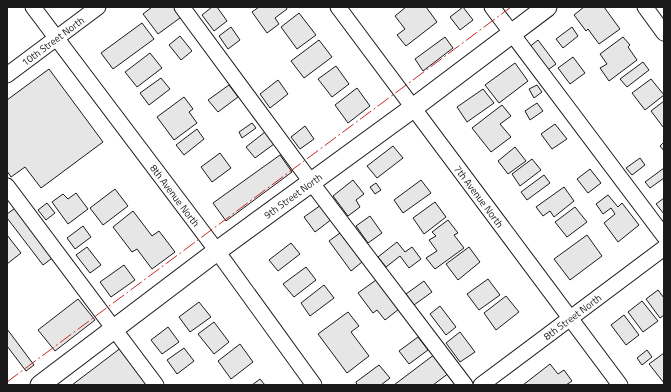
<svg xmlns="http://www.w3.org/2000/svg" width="671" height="392" font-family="'Titillium Web',sans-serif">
<rect width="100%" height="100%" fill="#fff"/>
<g fill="#e6e6e6" stroke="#1a1a1a">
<polygon points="152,7 178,7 184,15 158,34 143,14"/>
<polygon points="212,7 217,7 227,21 214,31 202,15"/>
<polygon points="259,7 286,7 287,9 275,18 279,24 267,33 252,12"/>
<polygon points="406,7 426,7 437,22 406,46 397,35 405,29 395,16"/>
<polygon points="463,7 473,20 460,30 450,17"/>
<polygon points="584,7 604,7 620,29 599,44 588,29 586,31 574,15"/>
<polygon points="299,13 316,35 297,49 281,27"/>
<polygon points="142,23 154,39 113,69 101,53"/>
<polygon points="231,27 240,40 228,49 219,36"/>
<polygon points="572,27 578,36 563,48 556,39"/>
<polygon points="180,36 192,51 181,60 169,45"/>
<polygon points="445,37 453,48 423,71 415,59"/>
<polygon points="623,37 630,45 628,47 637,60 609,81 600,68 607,64 600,54"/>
<polygon points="319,40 332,57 304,78 291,61"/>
<polygon points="538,40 556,64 545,72 528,48"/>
<polygon points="150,53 162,68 137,87 125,72"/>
<polygon points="573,57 585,73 570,84 558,68"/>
<polygon points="643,62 649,70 627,87 620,79"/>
<polygon points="515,63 528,81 499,103 485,85"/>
<polygon points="336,66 349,84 332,97 318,79"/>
<polygon points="49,69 103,142 41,188 25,167 11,177 7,171 7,100"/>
<polygon points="161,78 170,89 149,105 140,93"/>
<polygon points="651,79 664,95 645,110 632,93"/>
<polygon points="278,80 288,94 270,108 260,94"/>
<polygon points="229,85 238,97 218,112 208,100"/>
<polygon points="537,85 542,92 534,98 529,89"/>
<polygon points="357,88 370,106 348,123 335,105"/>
<polygon points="483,89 494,103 467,122 457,107"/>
<polygon points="184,97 193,109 189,112 197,123 174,140 157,117"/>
<polygon points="664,101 664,127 663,127 651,111"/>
<polygon points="537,103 543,111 530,120 525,111"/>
<polygon points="502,105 511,116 500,124 511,137 491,152 472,128"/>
<polygon points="252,123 256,128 242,138 239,132"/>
<polygon points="555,124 567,139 552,149 541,134"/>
<polygon points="305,126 314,139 300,149 291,137"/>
<polygon points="197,129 204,139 184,155 176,145"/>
<polygon points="265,132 274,144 255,158 246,147"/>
<polygon points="664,142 664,151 660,146"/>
<polygon points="393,146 403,158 377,178 367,166"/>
<polygon points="515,147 526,161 508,174 498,161"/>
<polygon points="220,153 231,168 212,182 201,167"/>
<polygon points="280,155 292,172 226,221 213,203"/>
<polygon points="640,158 645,165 632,175 626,168"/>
<polygon points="532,159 541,170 520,186 512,174"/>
<polygon points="664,168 664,178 650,188 645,182"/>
<polygon points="590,169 601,183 588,193 577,179"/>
<polygon points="544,175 550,183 527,200 521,192"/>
<polygon points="353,180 364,194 356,200 360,207 348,216 333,196"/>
<polygon points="421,180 431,193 403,213 394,200"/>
<polygon points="376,183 381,190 375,194 370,187"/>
<polygon points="564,187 574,201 554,217 550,211 543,216 536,207"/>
<polygon points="115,189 128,206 103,225 90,208"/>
<polygon points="76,193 88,209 68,224 52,202 63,194 68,199"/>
<polygon points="608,195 618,207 622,203 639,225 618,242 604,223 615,214 611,208 603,214 596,204"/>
<polygon points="664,198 664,214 656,204"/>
<polygon points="435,202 446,217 424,234 413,218"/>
<polygon points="47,203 55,213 46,220 38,210"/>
<polygon points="321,205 332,219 315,232 304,217"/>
<polygon points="18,206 55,256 43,265 7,218 7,214"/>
<polygon points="575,207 587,222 567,237 555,222"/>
<polygon points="133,211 152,236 159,231 175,252 152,269 137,249 132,252 113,227"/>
<polygon points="370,216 382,233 368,243 356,226"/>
<polygon points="448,220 458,233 454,235 464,248 435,269 426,258 437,251 429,240 436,236 432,232"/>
<polygon points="83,226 91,237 75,249 67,238"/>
<polygon points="340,233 362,262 351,271 329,241"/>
<polygon points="7,235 21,253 7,264"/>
<polygon points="587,235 602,256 570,280 554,259"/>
<polygon points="397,242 405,252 412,247 421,259 409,268 400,256 386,267 378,257"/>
<polygon points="291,243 300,254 278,271 269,260"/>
<polygon points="87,247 101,265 90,273 76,255"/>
<polygon points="469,247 480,262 458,280 446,264"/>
<polygon points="124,265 135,280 111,297 100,282"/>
<polygon points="306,267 316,280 294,297 283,284"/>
<polygon points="488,279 500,295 479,310 467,294"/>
<polygon points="376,280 399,309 385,320 377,310 373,313 358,293"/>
<polygon points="424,281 432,292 414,305 406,294"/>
<polygon points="324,285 334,298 310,316 301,303"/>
<polygon points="658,290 664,298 664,315 660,318 646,299"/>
<polygon points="506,296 519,312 496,330 484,313"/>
<polygon points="78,299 95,320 55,351 38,330"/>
<polygon points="642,301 658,321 643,332 628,312"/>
<polygon points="199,302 211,317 190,332 179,317"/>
<polygon points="440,306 456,327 446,335 430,314"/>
<polygon points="348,312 359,326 351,332 369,356 347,373 318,334"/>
<polygon points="624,315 639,335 626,345 611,325"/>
<polygon points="214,322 229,342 214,354 198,334"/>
<polygon points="168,327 179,342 162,354 151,340"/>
<polygon points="7,329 34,365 26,371 7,346"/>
<polygon points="460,332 475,352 460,362 446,343"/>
<polygon points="418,337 428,350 409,364 399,351"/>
<polygon points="240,344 253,362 231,379 218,361"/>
<polygon points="122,347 150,385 72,385"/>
<polygon points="184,348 194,361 177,374 167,360"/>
<polygon points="647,350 652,357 642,365 637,358"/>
<polygon points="664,353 664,383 649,364"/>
<polygon points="435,354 449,373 433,385 394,385"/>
<polygon points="550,364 558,374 564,370 572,381 566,385 523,385"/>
<polygon points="379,365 390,378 381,385 357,385 356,382"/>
<polygon points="260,379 265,385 252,385"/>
</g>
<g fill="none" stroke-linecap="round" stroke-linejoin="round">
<defs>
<g id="minor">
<path id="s1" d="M33,7L217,251L314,385"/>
<polyline points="182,7 311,182 465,385"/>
<path id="s2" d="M338,7L620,385"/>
<polyline points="492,7 664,236"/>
<polyline points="645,7 664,33"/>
<path id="s3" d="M7,75L98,7"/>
<polyline points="7,186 156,385"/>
<path id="s4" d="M481,385L664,248"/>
</g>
<g id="major">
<path id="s5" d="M40,385L217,251L413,108L547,7"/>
</g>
</defs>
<use href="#minor" stroke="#1a1a1a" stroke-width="17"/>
<use href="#major" stroke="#1a1a1a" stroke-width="21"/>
<use href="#minor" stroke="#fff" stroke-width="15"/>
<use href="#major" stroke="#fff" stroke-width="19"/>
<polyline stroke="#c62828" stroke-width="1" stroke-dasharray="14 3 2 3" stroke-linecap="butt" points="7,382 511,7"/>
</g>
<g text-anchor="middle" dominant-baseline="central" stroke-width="3" stroke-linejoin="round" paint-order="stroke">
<g font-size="10" fill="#1a1a1a" stroke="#fff">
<text stroke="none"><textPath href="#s3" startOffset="57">10th Street North</textPath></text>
<text stroke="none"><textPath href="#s1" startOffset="236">8th Avenue North</textPath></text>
<text stroke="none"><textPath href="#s5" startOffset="316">9th Street North</textPath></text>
<text stroke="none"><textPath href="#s2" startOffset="236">7th Avenue North</textPath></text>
<text stroke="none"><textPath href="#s4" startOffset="114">8th Street North</textPath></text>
</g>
</g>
<rect width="671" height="392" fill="none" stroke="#1a1a1a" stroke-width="16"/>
</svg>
